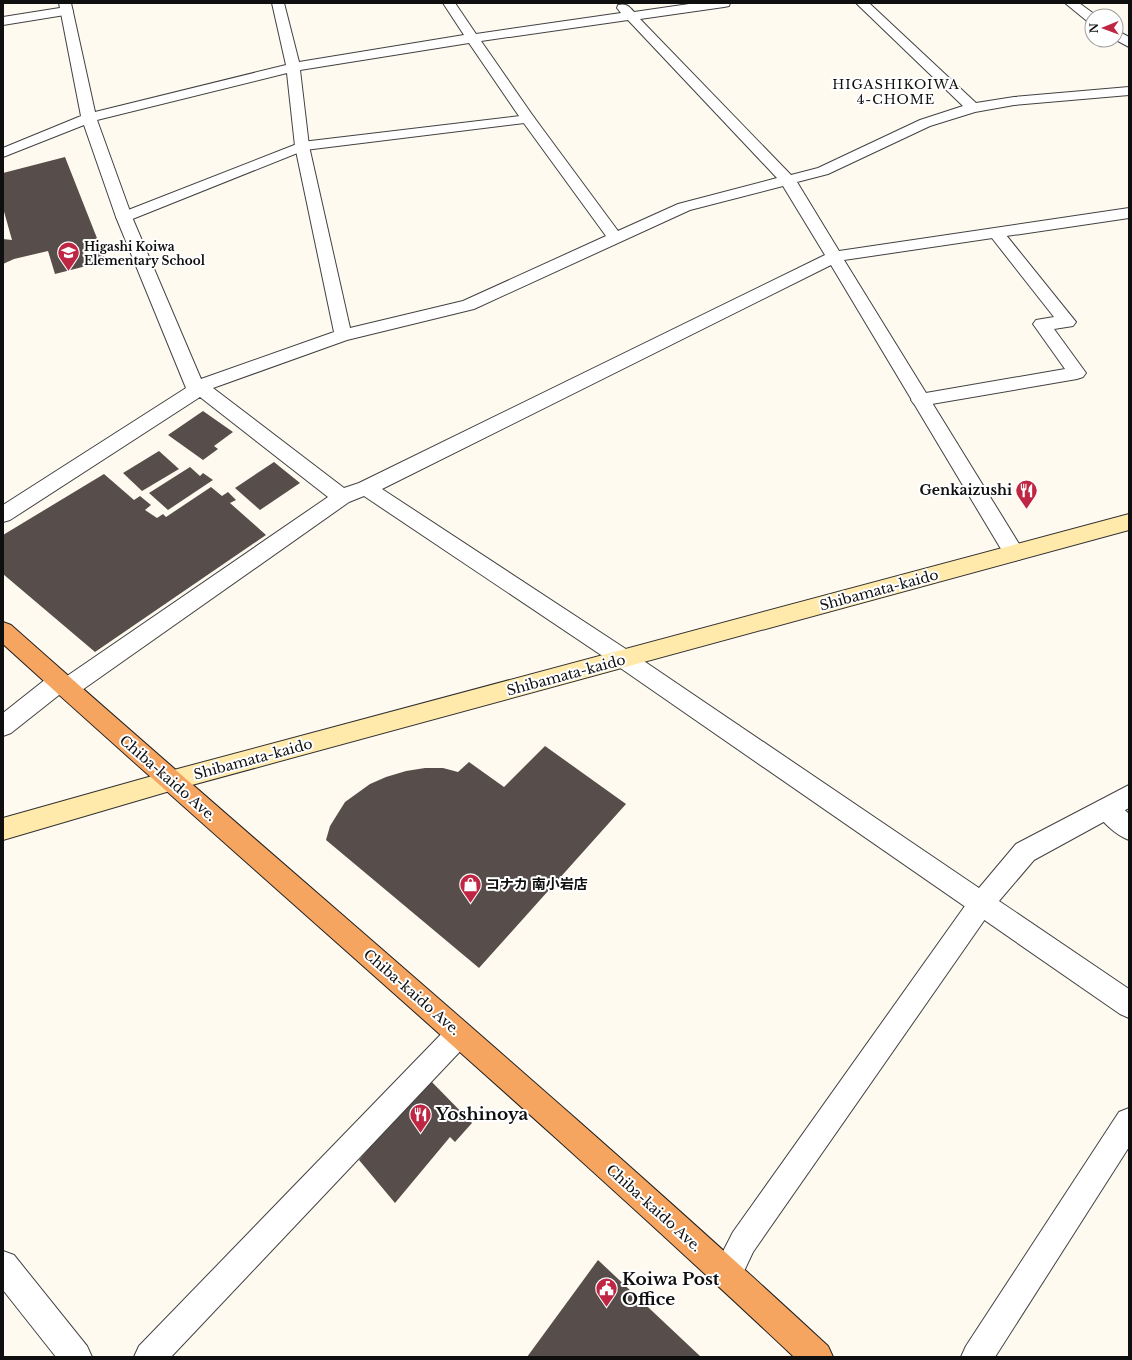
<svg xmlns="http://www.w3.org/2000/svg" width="1132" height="1360" font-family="'Libre Baskerville','Noto Sans JP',serif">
<rect width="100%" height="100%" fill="#fffaf0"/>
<g fill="#574e4b">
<polygon points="65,157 106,261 55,274 48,251 14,259 3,264 3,239 12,240 3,208 3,173"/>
<polygon points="203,411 233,432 214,446 218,449 203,460 168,435"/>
<polygon points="159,451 179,469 142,491 123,473"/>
<polygon points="274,462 300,483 260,510 235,488"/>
<polygon points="190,467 200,476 203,473 213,480 168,510 149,493"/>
<polygon points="104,474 134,500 140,496 151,505 145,510 157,518 163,514 166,517 211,487 222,496 228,492 236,500 230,503 266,535 95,652 3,574 3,535"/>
<polygon points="545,746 626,804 479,968 326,840 330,826 345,802 370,784 386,777 406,771 425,768 443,768 458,772 469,762 504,787"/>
<polygon points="428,1078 472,1123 455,1142 450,1137 395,1203 359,1160"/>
<polygon points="598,1260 701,1357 527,1357"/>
</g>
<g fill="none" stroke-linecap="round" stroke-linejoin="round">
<defs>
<g id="service">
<polygon points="66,7 71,8 73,11 71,14 3,25 3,17"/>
<polygon points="528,115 533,116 535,119 533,122 305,150 130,220 124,222 118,220 116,217 118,214 302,142"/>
<polygon points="996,228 1002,230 1076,322 1073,326 1054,329 1086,373 1083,377 1077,379 920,406 914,404 911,400 914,396 920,394 1065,369 1033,324 1036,320 1054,317 988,233 990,230"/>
<path d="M1107,798L1115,801L1129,814V840C1116,835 1101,822 1095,809L1099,801Z"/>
<polygon points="981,892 990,896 994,904 990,912 753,1252 738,1284 727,1288 716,1284 712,1273 733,1232 972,896"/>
<polygon points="459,1021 468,1025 472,1034 468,1043 171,1357 134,1357 139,1346 450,1025"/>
<polygon points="1129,1108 1129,1147 995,1357 961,1357 966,1346 1119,1112"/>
</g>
<g id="minor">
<path d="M59,3H71L95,112L286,65L272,3H284L299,62L464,35L443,3H455L476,34L621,13L617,8L618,5C626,3 629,6 634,12L696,3H730L729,6L724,7L640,19L791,175L818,168L920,120L963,106L856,3H869L976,103L1014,97L1129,87V95L1014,105L975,112L930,126L828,174L797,182L839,251L1129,208V218L844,260L1021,547L1024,553L1021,559L1014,561L1007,559L831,265L382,489L632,653L979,888L1016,844L1129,785V808L1034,860L999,901L1129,989V1018L1120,1014L616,665L364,496L349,502L75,695L67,697L59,695L11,733L3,736V713L51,675L59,673L67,676L328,497L200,397L10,520L3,522V505L186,388L116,217L84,125L3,157V148L81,116ZM628,20L777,178L678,204L618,231L533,116L481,41ZM469,43L523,122L606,236L463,301L350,328L309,146L300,70ZM287,73L295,146L334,332L201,379L132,217L97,120ZM783,186L825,255L359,483L344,488L213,388L347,340L474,309L690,210Z"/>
<polygon points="1065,3 1079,3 1097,16 1092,16 1092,22 1087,21"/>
<polygon points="1116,30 1129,37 1129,47 1116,40"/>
<polygon points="3,1251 14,1255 87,1346 92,1357 56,1357 3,1290"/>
</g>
<polygon id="secondary" points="1129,514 1129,530 170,791 3,840 3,818 170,771"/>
<path id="trunk" d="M3,622L11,625C282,866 561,1099 828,1346L833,1357H794C536,1114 266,883 3,644Z"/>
</defs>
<use href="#service" stroke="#424242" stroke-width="2"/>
<use href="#minor" stroke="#424242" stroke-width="2"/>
<use href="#secondary" stroke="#313131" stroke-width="2"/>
<use href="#trunk" stroke="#202020" stroke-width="2"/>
<use href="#service" fill="#fff" fill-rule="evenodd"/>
<use href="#minor" fill="#fff" fill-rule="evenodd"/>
<use href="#secondary" fill="#ffeaac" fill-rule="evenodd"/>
<use href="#trunk" fill="#f6a560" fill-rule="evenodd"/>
</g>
<defs>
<symbol id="school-pin" viewBox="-11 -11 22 30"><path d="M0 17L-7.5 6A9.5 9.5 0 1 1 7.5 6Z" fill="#bf2643" stroke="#fff"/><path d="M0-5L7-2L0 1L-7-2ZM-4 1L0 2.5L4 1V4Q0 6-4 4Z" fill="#fff"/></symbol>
<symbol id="restaurant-pin" viewBox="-11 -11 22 30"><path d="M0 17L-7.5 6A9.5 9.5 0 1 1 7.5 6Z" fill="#bf2643" stroke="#fff"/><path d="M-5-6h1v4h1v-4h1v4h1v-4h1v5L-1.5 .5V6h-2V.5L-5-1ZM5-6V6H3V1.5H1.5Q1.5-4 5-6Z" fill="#fff"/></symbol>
<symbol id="shop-pin" viewBox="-11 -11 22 30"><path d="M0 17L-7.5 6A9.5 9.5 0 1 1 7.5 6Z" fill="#bf2643" stroke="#fff"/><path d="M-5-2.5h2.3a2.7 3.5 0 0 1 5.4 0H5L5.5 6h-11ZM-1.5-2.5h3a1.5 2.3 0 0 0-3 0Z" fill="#fff"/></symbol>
<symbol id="civic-pin" viewBox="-11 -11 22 30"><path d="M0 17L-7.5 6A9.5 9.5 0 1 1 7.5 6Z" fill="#bf2643" stroke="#fff"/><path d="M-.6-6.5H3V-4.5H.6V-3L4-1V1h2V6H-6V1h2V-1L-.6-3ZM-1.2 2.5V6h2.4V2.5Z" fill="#fff"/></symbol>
</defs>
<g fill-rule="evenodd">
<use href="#school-pin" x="56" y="240" width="25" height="34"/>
<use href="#restaurant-pin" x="1014" y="478" width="25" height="34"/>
<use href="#shop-pin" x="458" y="872" width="25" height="34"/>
<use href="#restaurant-pin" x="408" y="1102" width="25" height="34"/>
<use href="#civic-pin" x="594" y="1276" width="25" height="34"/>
</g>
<g text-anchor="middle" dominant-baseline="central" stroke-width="4" stroke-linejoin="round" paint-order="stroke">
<g font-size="12" font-weight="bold" fill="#0f0f0f" stroke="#fff" text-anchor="start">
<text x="84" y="246">Higashi Koiwa<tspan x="84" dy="14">Elementary School</tspan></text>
</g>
<g font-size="13" letter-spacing="1" fill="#0f0f0f" stroke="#fff">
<text x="896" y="84">HIGASHIKOIWA<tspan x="896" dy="15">4-CHOME</tspan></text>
</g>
<g font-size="14" font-weight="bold" fill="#0f0f0f" stroke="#fff" text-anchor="end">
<text x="1012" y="490">Genkaizushi</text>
<text x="486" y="884" text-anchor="start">コナカ 南小岩店</text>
</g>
<g font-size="14" fill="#0f0f0f" stroke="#fff">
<text transform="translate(879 590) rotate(-15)">Shibamata-kaido</text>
<text transform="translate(566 675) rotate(-15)">Shibamata-kaido</text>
<text transform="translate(253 759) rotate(-15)">Shibamata-kaido</text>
<text transform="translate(168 778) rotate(41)">Chiba-kaido Ave.</text>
<text transform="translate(412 992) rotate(41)">Chiba-kaido Ave.</text>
<text transform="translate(654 1208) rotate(42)">Chiba-kaido Ave.</text>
</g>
<g font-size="17" font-weight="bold" fill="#0f0f0f" stroke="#fff" text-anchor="start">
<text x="436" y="1114">Yoshinoya</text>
<text x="622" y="1279">Koiwa Post<tspan x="622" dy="20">Office</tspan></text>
</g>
</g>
<rect width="1132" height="1360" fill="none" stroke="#0f0f0f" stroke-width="8"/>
<g transform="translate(1104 28) rotate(269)"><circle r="19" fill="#ffffff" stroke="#9f9f9f"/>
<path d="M0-3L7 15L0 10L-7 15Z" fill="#bf2643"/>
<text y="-6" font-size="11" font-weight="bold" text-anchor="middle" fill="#0f0f0f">N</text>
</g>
</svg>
